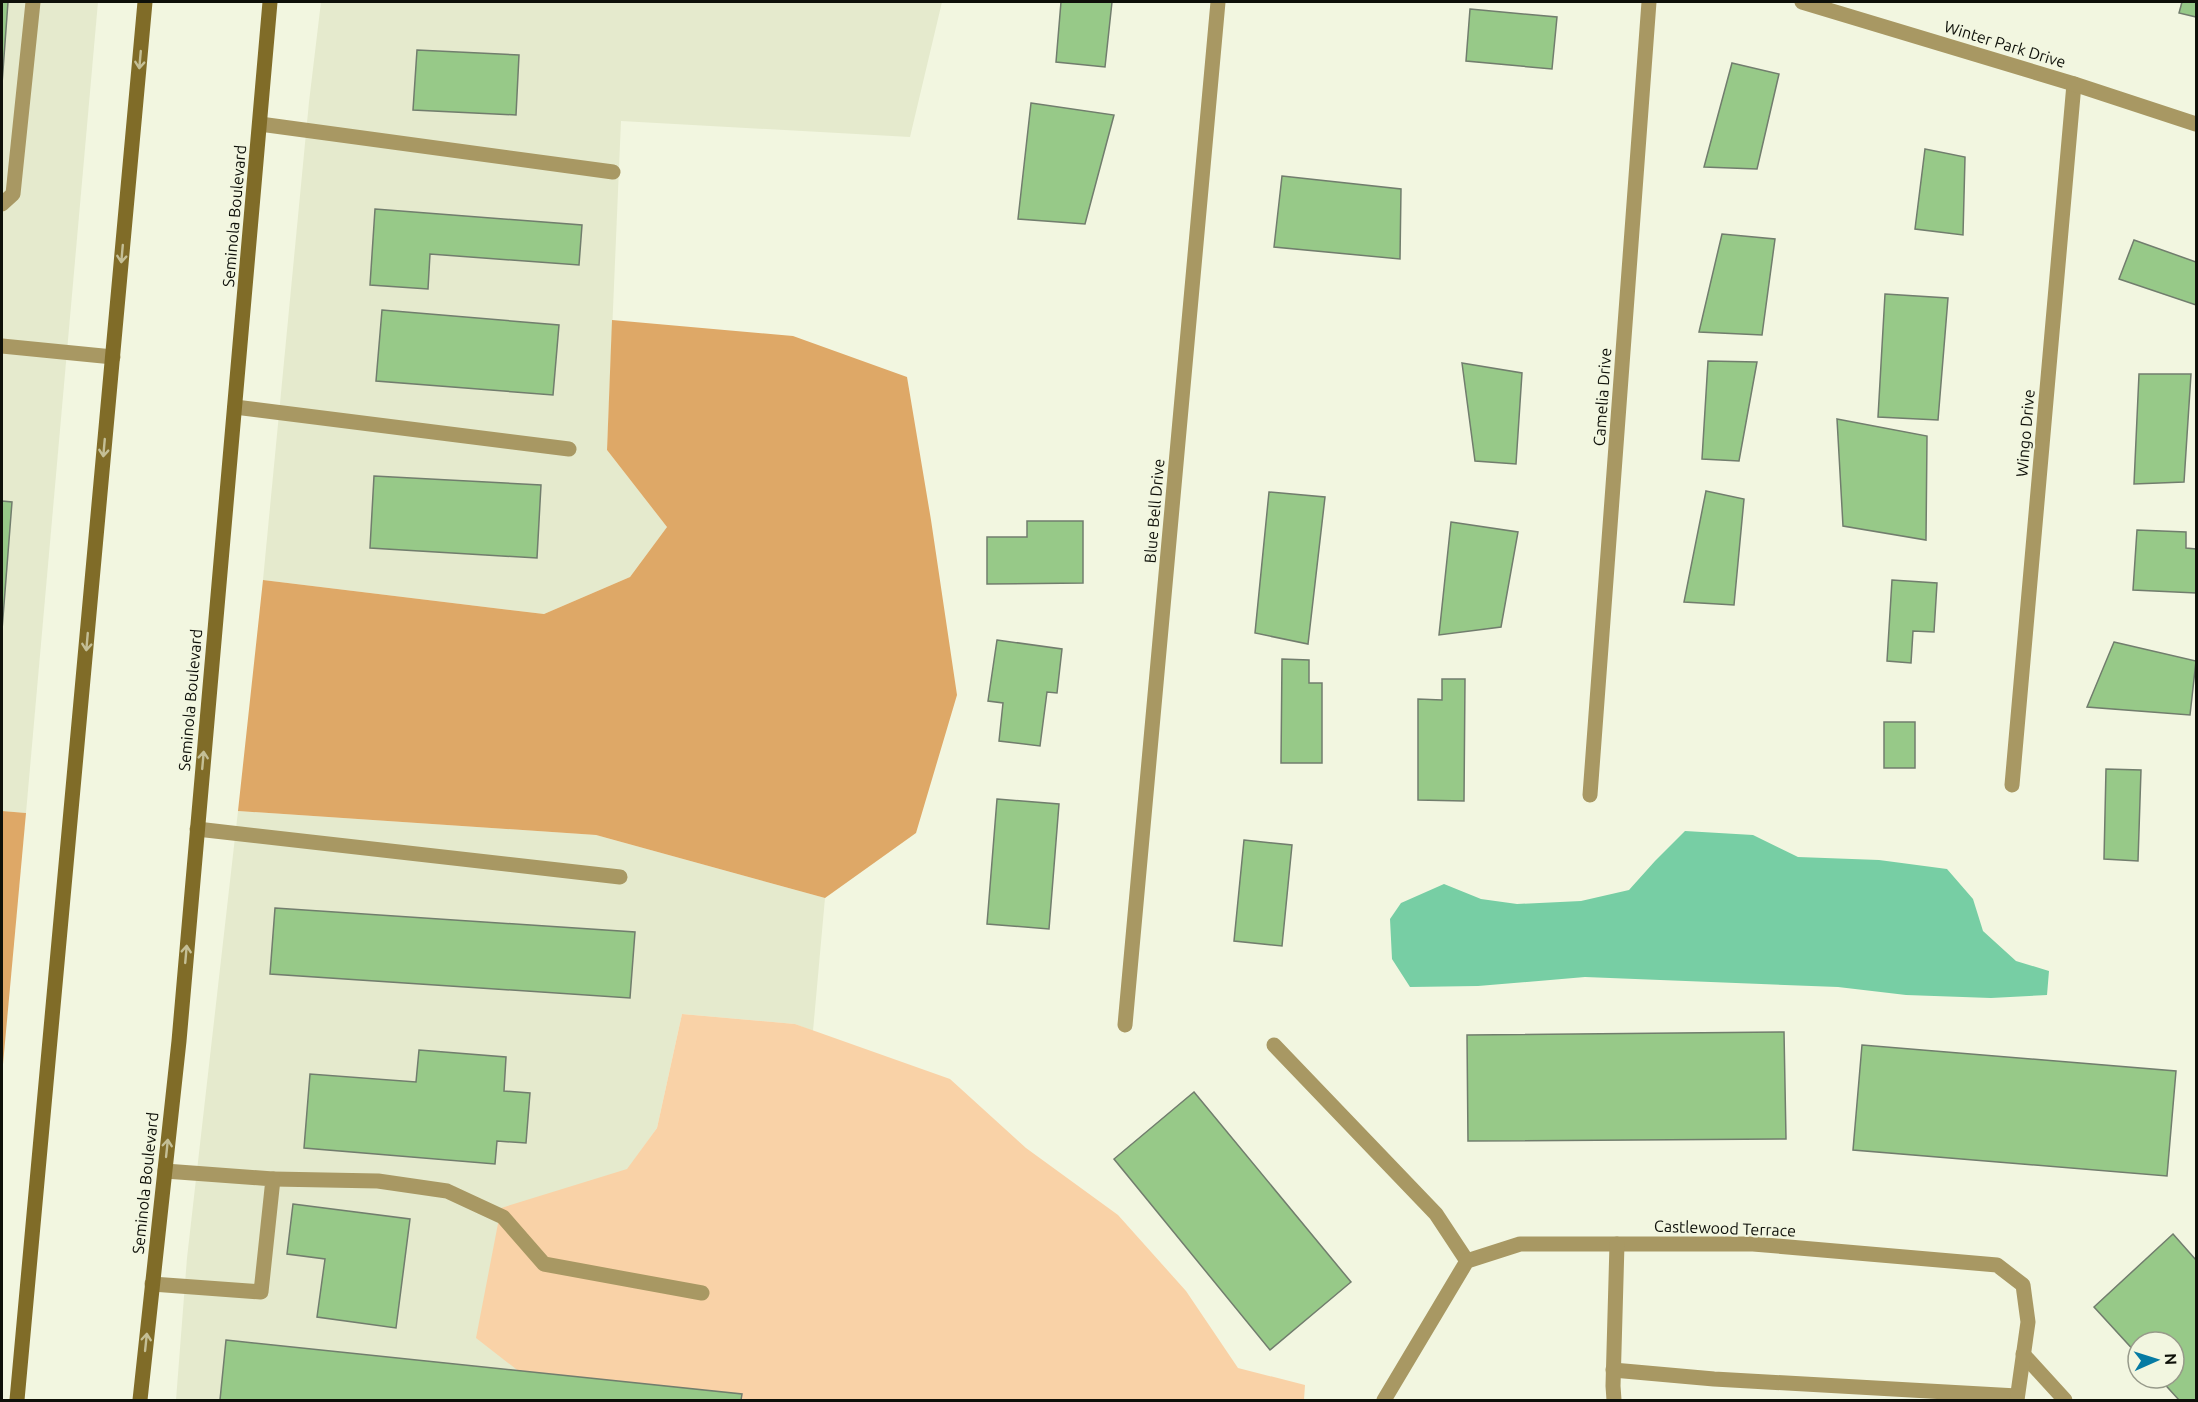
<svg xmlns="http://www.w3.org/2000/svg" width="2198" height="1402" font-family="Ubuntu,sans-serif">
<rect width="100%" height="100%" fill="#f2f6e0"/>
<g fill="#e5eacd">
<polygon points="2,2 98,2 26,813 2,811"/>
<polygon points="321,2 942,2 910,137 621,121 607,450 667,527 630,577 544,614 263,580 309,102"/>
<polygon points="238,811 596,835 825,898 813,1031 795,1024 682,1014 657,1128 627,1170 501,1209 534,1383 631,1400 176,1400 187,1258"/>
</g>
<polygon fill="#f9d2a7" points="682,1014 795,1024 950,1079 1026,1148 1118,1215 1186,1291 1238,1368 1305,1385 1304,1400 631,1400 534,1383 476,1338 501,1208 627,1169 657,1128"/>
<g fill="#dea867">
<polygon points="612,320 793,336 907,377 931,520 957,695 916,833 825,898 596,835 238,811 263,580 544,614 630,577 667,527 607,450"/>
<polygon points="2,811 26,813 2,1075"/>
</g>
<polygon fill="#77cea4" points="1685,831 1753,835 1798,857 1879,860 1947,869 1973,899 1983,931 2016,961 2049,971 2047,995 1991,998 1906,995 1838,987 1585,977 1478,986 1410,987 1392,959 1390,919 1401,903 1444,884 1481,899 1517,904 1581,901 1629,890 1655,861"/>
<g fill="#97c988" stroke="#717d6d" stroke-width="1.5">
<polygon points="2,2 8,2 2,84"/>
<polygon points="1061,2 1112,2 1105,67 1056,62"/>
<polygon points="2182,2 2196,2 2196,17 2179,13"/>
<polygon points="1470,9 1557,17 1552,69 1466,61"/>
<polygon points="417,50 519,55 516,115 413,110"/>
<polygon points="1732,63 1779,74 1757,169 1704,167"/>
<polygon points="1031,103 1114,115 1085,224 1018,219"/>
<polygon points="1925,149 1965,157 1963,235 1915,229"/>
<polygon points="1282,176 1401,189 1400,259 1274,247"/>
<polygon points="375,209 582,225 579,265 430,254 428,289 370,285"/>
<polygon points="1722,234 1775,239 1762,335 1699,332"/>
<polygon points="2134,240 2196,262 2196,305 2119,279"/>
<polygon points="1885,294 1948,298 1938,420 1878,417"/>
<polygon points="382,310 559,325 553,395 376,381"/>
<polygon points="1708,361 1757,362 1739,461 1702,459"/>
<polygon points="1462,363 1522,373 1516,464 1475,461"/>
<polygon points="2139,374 2191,374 2184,482 2134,484"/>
<polygon points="1837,419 1927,436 1926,540 1843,526"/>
<polygon points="374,476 541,485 537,558 370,548"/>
<polygon points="1706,491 1744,499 1734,605 1684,602"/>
<polygon points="1269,492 1325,497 1308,644 1255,633"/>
<polygon points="2,501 12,502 2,630"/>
<polygon points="1027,521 1083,521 1083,583 987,584 987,537 1027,537"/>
<polygon points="1451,522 1518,532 1501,627 1439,635"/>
<polygon points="2137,530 2186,532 2186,548 2196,549 2196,593 2133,590"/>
<polygon points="1892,580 1937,583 1934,632 1913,631 1911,663 1887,661"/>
<polygon points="997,640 1062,649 1057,693 1047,692 1040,746 999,741 1003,703 988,701"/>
<polygon points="2114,642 2196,661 2190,715 2087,707"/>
<polygon points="1282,659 1309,660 1309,683 1322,683 1322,763 1281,763"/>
<polygon points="1442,679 1465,679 1464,801 1418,800 1418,699 1442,700"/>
<rect x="1884" y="722" width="31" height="46"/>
<polygon points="2106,769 2141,770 2138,861 2104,859"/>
<polygon points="997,799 1059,804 1049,929 987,924"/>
<polygon points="1244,840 1292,845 1282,946 1234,941"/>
<polygon points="275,908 635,932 630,998 270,974"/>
<polygon points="1784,1032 1786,1139 1468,1141 1467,1035"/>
<polygon points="1862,1045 2176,1071 2167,1176 1853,1150"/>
<polygon points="419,1050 506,1057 504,1091 530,1093 526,1143 497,1141 495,1164 304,1148 310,1074 416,1082"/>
<polygon points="1194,1092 1351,1282 1270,1350 1114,1159"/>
<polygon points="293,1204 410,1219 396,1328 317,1317 325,1259 287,1254"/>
<polygon points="2173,1234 2196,1260 2196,1400 2179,1400 2159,1378 2174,1378 2174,1342 2138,1342 2138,1355 2094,1307"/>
<polygon points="226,1340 742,1394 741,1400 220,1400"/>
</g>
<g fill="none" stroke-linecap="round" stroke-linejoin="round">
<g stroke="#a89863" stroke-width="15">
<polyline points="260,124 613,172"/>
<polyline points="2,204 13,194 33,2"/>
<polyline points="2,346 113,357"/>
<polyline points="235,407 569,449"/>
<polyline points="197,829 620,877"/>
<polyline points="273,1179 378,1181 447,1191 503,1217 544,1264 702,1293"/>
<polyline points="152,1284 261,1292 273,1179 165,1171"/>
</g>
<g stroke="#a89863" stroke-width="15">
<polyline points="2012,785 2074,84"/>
<polyline points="1590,795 1649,2"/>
<polyline points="1125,1025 1218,2"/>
<polyline points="1274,1045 1436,1214 1467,1261"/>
<polyline points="2023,1354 2065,1400"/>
<polyline points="1613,1370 1714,1379 2017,1396"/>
<polyline points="1384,1400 1467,1261 1520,1244 1753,1244 1997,1265 2023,1285 2028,1322 2017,1400"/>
<polyline points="1614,1400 1613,1386 1617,1244"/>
</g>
<polyline stroke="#a89863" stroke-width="15" points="1802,2 2074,84 2196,124"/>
<g stroke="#806c28" stroke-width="15">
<polyline points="17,1400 145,2"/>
<polyline points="140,1400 179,1041 270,2"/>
</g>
</g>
<defs><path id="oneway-shaft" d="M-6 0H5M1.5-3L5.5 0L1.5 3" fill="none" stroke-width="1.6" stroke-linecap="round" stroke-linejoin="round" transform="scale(1.5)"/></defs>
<g stroke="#c4bf96">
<use href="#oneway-shaft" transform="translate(140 60) rotate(95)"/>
<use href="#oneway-shaft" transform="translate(122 254) rotate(95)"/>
<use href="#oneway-shaft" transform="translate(104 448) rotate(95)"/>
<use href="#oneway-shaft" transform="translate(87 642) rotate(95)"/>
<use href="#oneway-shaft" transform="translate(203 760) rotate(-85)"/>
<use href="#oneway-shaft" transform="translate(186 954) rotate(-85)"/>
<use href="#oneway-shaft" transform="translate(167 1148) rotate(-84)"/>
<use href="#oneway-shaft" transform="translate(146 1342) rotate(-84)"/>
</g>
<g text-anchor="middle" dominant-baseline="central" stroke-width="4.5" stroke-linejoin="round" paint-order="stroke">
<g font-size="16" fill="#0e1009" stroke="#f2f6e0">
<text transform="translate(2005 44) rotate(17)">Winter Park Drive</text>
<text transform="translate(234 216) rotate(-85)">Seminola Boulevard</text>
<text transform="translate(1602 397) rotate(-86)">Camelia Drive</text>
<text transform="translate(2025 433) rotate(-85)">Wingo Drive</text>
<text transform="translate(1154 511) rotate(-85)">Blue Bell Drive</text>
<text transform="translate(190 700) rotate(-85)">Seminola Boulevard</text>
<text transform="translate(145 1183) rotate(-84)">Seminola Boulevard</text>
<text transform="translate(1725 1228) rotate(2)">Castlewood Terrace</text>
</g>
</g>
<rect width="2198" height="1402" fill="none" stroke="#0e1009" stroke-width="6"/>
<g transform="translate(2156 1360) rotate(87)"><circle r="28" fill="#f2f6e0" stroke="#979a8a" stroke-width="1.5"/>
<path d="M0-4.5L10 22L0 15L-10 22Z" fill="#057ba3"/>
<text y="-9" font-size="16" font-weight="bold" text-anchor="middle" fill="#0e1009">N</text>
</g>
</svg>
